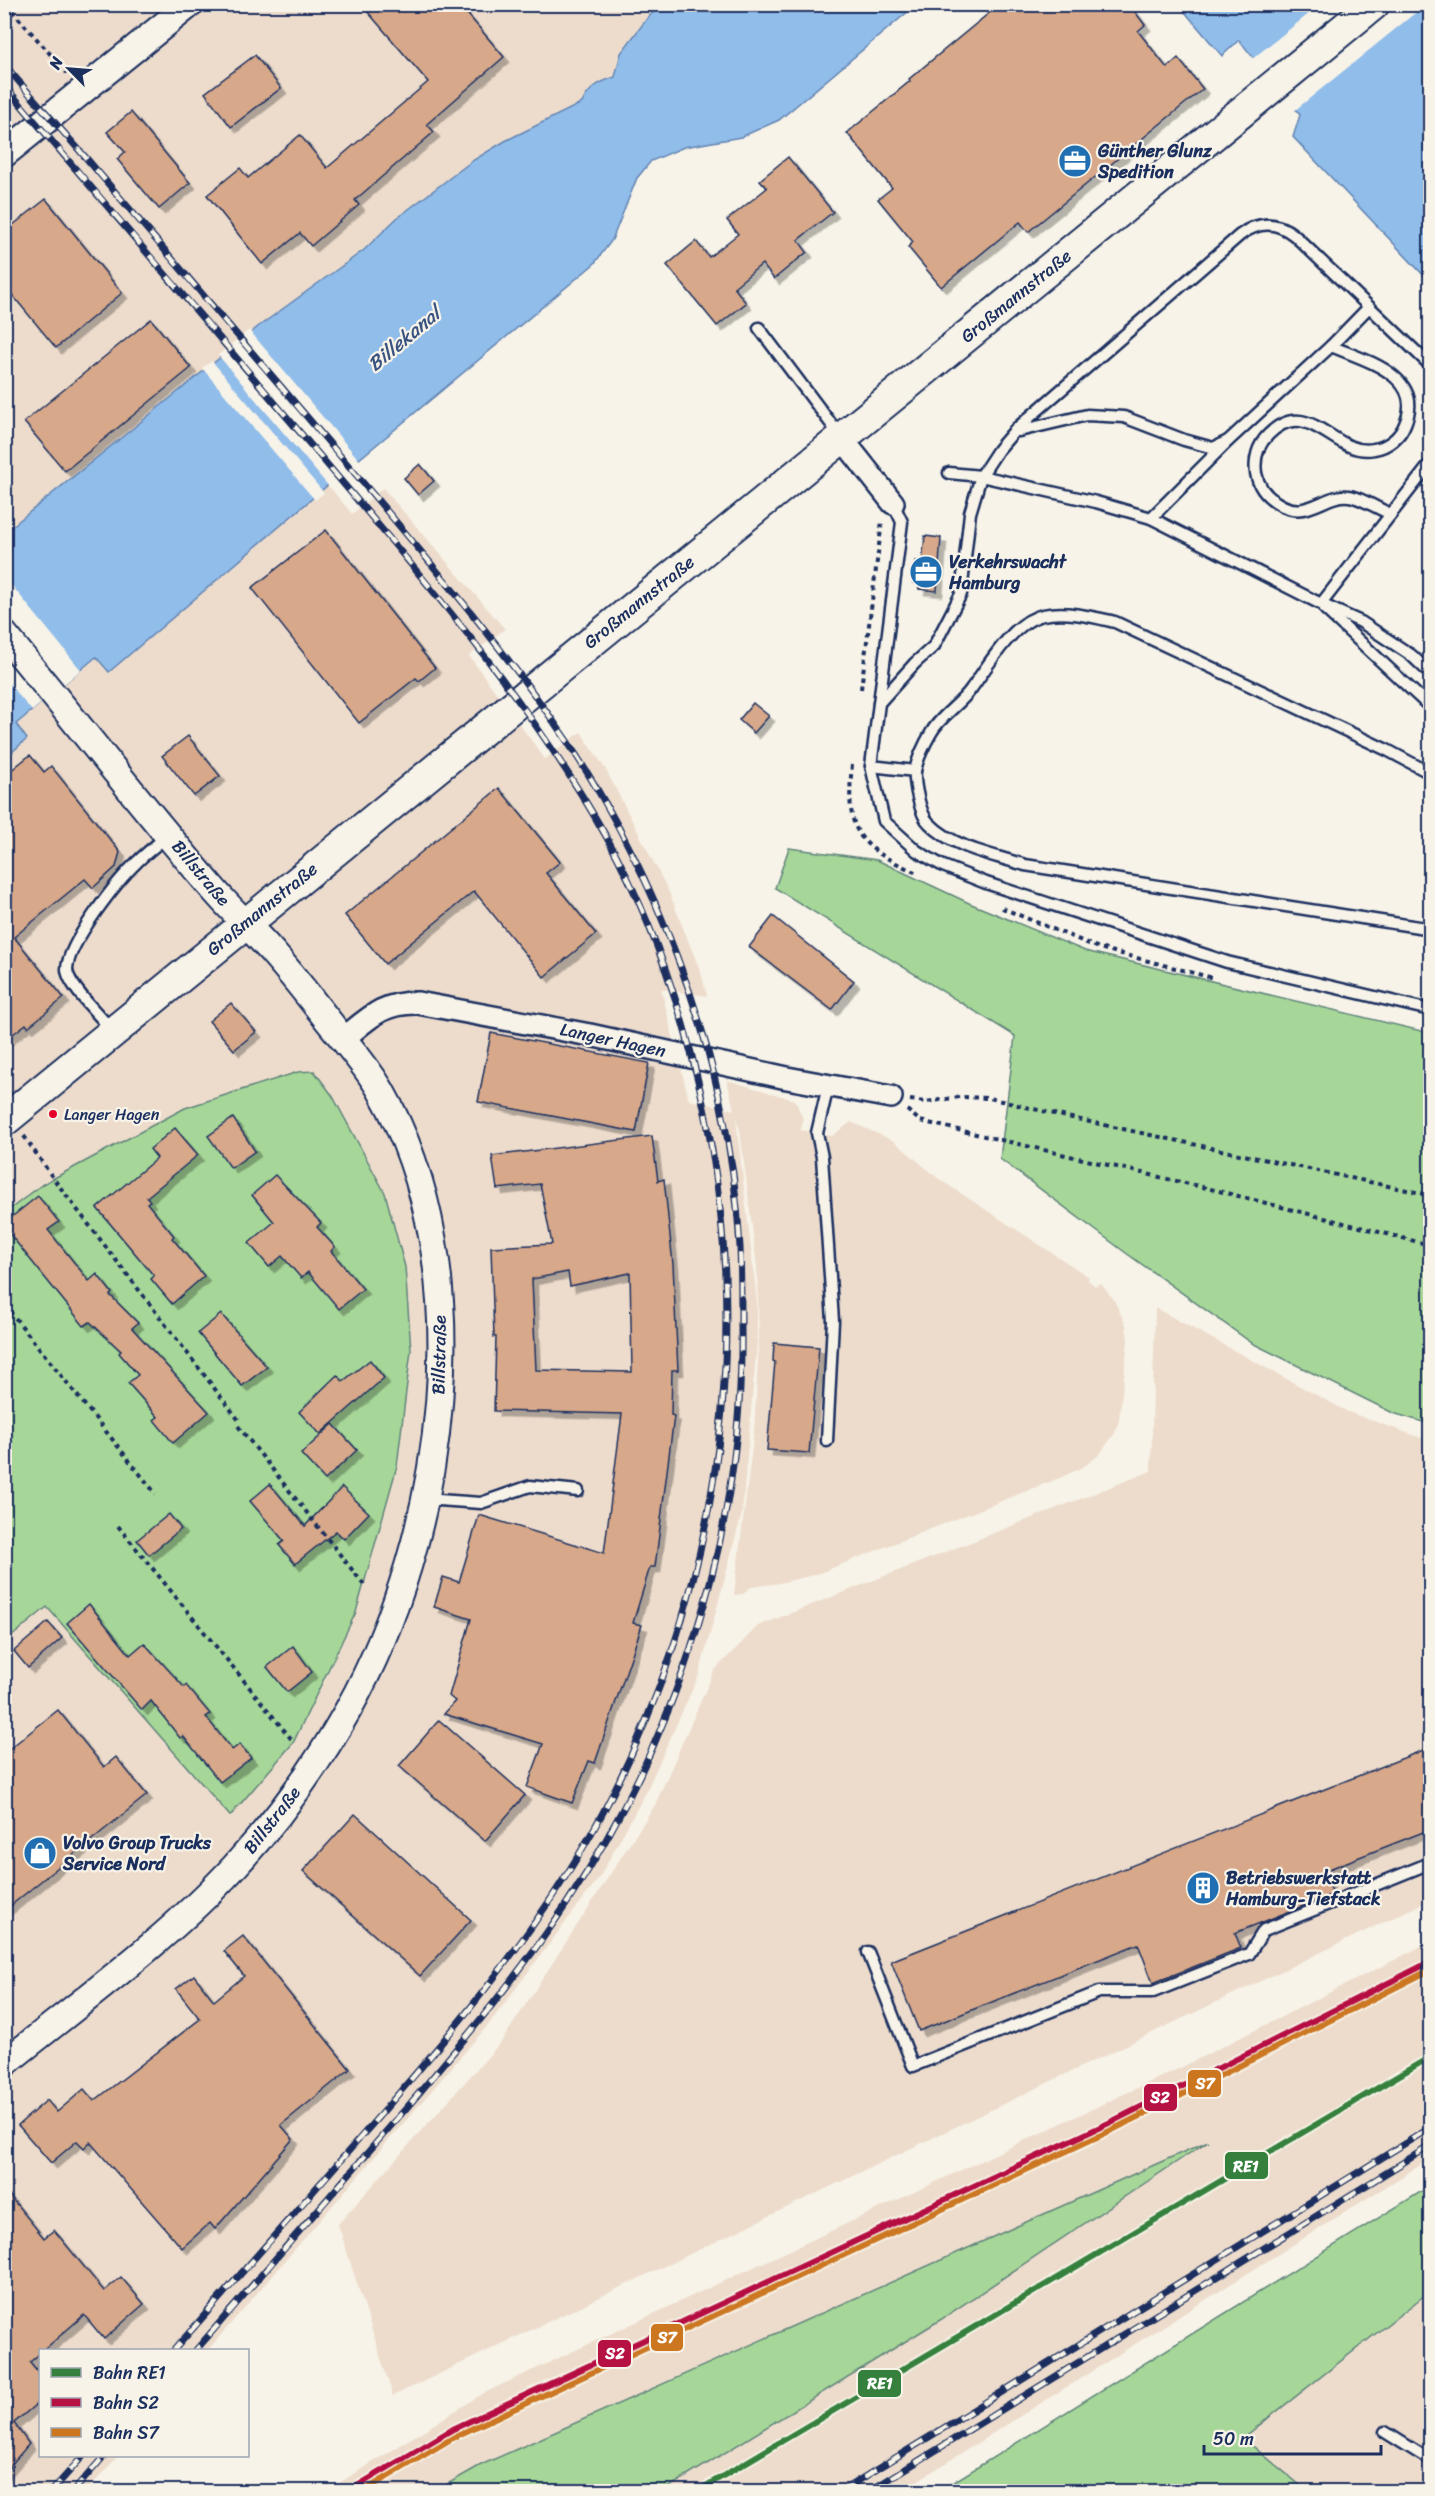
<svg xmlns="http://www.w3.org/2000/svg" width="1435" height="2496" font-family="Sriracha,sans-serif">
<defs>
<filter id="shadow"><feDropShadow dx="5.5" dy="5.5" stdDeviation="0" flood-color="#0004"/></filter>
</defs>
<rect width="100%" height="100%" fill="#f7f3e8"/>
<filter id="ink" filterUnits="userSpaceOnUse"><feTurbulence type="fractalNoise" baseFrequency=".0167" numOctaves="2"/><feDisplacementMap in="SourceGraphic" scale="12" xChannelSelector="R" yChannelSelector="G"/><feConvolveMatrix kernelMatrix="1 2 1 2 8 2 1 2 1" color-interpolation-filters="sRGB"/></filter>
<g filter="url(#ink)">
<g fill="#eddccc">
<polygon points="5,5 663,5 649,16 621,52 615,77 600,82 587,93 582,103 505,141 472,161 397,218 364,250 259,326 5,532"/>
<polygon points="328,485 352,514 383,488 505,629 469,656 545,759 581,732 606,770 669,892 701,973 707,996 661,989 689,1100 734,1110 727,1080 795,1100 803,1119 801,1130 832,1136 851,1122 894,1141 939,1179 1089,1277 1088,1280 1095,1286 1101,1283 1114,1300 1126,1325 1128,1341 1119,1420 1115,1433 1099,1455 1083,1467 1062,1477 817,1574 780,1583 751,1587 743,1594 734,1595 754,1431 759,1343 757,1267 740,1130 736,1119 757,1302 757,1343 742,1513 699,1675 645,1794 599,1878 489,2024 208,2350 40,2350 40,2456 118,2456 87,2491 5,2492 5,758 27,739 16,724 97,657 109,671"/>
<polygon points="1155,1308 1348,1412 1430,1441 1430,1900 393,2396 338,2224 502,2041 655,1805 714,1671 758,1626 1151,1471"/>
<polygon points="1430,1942 1430,2159 901,2491 663,2491 940,2320 1203,2143 481,2465 435,2491 325,2492 484,2393 1182,2067"/>
<polygon points="1430,2291 1430,2491 1307,2491 1242,2438"/>
</g>
<g fill="#a6d798" stroke="#60837b" stroke-width="1.5">
<polygon points="789,848 877,860 969,903 1085,951 1430,1033 1430,1424 1393,1413 1252,1343 1126,1253 1000,1159 1015,1036 775,888"/>
<polygon points="314,1071 332,1095 385,1193 405,1267 411,1350 397,1466 356,1612 293,1743 230,1816 47,1607 5,1642 5,1213 43,1184 185,1108 298,1072"/>
<polygon points="1208,2141 940,2320 663,2491 435,2491 481,2465"/>
<polygon points="1430,2186 1430,2291 1243,2438 1307,2491 939,2491"/>
</g>
<g fill="#91bdea" stroke="#6284b2" stroke-width="1.5">
<path d="M663,5H916L779,120L741,137L684,147L651,161L637,178L612,240L594,264L328,485L109,672L96,657L16,724L27,739L5,758L4,556L11,550L5,541V532L259,326L364,250L397,218L472,161L505,141L582,103C589,88 599,82 615,77L621,53L649,16Z"/>
<polygon points="1179,5 1427,5 1430,9 1430,282 1293,137 1300,115 1239,40 1222,56"/>
</g>
<g fill="#f7f3e8">
<polygon points="1320,5 1425,5 1294,111 1252,59"/>
<polygon points="249,330 361,462 330,488 218,355"/>
<polygon points="212,361 324,493 315,500 202,368"/>
<polygon points="5,577 81,670 32,711 4,678"/>
</g>
<g fill="#d7a889" stroke="#1b2f5e" stroke-width="1.5" fill-rule="evenodd" filter="url(#shadow)">
<polygon points="361,4 459,4 504,57 427,124 434,132 355,200 359,205 311,246 300,233 262,264 207,195 240,168 248,178 300,135 327,168 428,82"/>
<polygon points="1000,4 1129,4 1145,25 1138,31 1167,68 1178,58 1203,89 1028,232 1020,222 941,287 908,247 913,242 878,199 892,188 847,133 910,81 909,79"/>
<polygon points="255,55 281,88 231,127 205,93"/>
<polygon points="131,112 190,183 159,209 117,159 125,152 107,132"/>
<polygon points="788,157 833,212 798,240 807,252 774,279 762,264 734,287 746,303 717,326 667,265 696,241 709,257 738,234 727,220 767,188 760,180"/>
<polygon points="46,199 122,293 56,348 4,285 4,232"/>
<polygon points="151,319 191,368 65,471 24,422"/>
<polygon points="420,464 434,481 418,495 404,478"/>
<polygon points="326,530 435,668 419,681 416,678 359,723 252,588"/>
<polygon points="925,536 941,538 937,591 919,589 920,583 913,583 915,561 922,561"/>
<polygon points="753,703 769,716 754,733 739,720"/>
<polygon points="188,736 220,776 194,796 162,756"/>
<polygon points="30,755 44,772 51,766 120,852 116,867 93,888 85,879 14,937 64,998 28,1027 26,1024 4,1041 4,776"/>
<polygon points="499,788 560,862 546,873 596,934 544,977 474,891 385,964 345,915"/>
<polygon points="773,916 854,981 832,1010 749,947"/>
<polygon points="231,1003 256,1032 234,1050 209,1021"/>
<polygon points="491,1033 649,1063 636,1132 478,1102"/>
<polygon points="233,1118 255,1151 231,1168 208,1136"/>
<polygon points="175,1128 198,1155 147,1197 150,1201 147,1203 174,1236 172,1238 204,1276 172,1304 151,1279 154,1276 97,1208 157,1158 150,1149"/>
<path d="M652,1136L658,1181L664,1179L673,1264L678,1370H672L671,1415L674,1416L655,1567H650L633,1623L642,1625L595,1763L589,1761L572,1803L527,1787L543,1744L444,1714L455,1701L449,1696L471,1619L434,1607L443,1577L459,1582L479,1515L604,1553L622,1414L494,1411L496,1337H494L491,1247L552,1244L540,1184L497,1189L492,1156ZM568,1272L570,1286L630,1273L632,1372L536,1370L532,1279Z"/>
<polygon points="275,1175 321,1223 317,1227 335,1247 331,1251 363,1289 339,1309 308,1272 301,1278 282,1256 269,1267 249,1243 274,1222 252,1195"/>
<polygon points="38,1196 59,1222 48,1230 89,1281 97,1274 112,1293 110,1295 138,1323 132,1328 209,1412 173,1443 154,1420 158,1417 128,1383 138,1375 119,1353 121,1351 90,1322 84,1326 4,1227 4,1223"/>
<polygon points="221,1314 267,1367 242,1386 198,1333"/>
<polygon points="774,1343 819,1347 809,1453 767,1450 775,1362 773,1361"/>
<polygon points="370,1360 384,1378 320,1434 299,1412 337,1375 343,1381"/>
<polygon points="333,1424 357,1450 325,1480 301,1454"/>
<polygon points="270,1484 305,1526 342,1487 369,1513 344,1539 336,1531 295,1564 279,1545 284,1541 250,1501"/>
<polygon points="169,1514 181,1529 149,1555 137,1540"/>
<polygon points="89,1604 130,1655 144,1643 184,1687 186,1685 210,1714 206,1717 232,1750 240,1744 251,1758 220,1782 183,1736 180,1738 151,1701 142,1710 67,1623"/>
<polygon points="48,1622 62,1638 28,1668 14,1651"/>
<polygon points="293,1646 312,1672 287,1692 267,1667"/>
<polygon points="58,1710 104,1767 116,1757 147,1795 4,1911 4,1753"/>
<polygon points="439,1720 525,1795 485,1841 399,1766"/>
<polygon points="1426,1749 1431,1760 1431,1829 1324,1871 1333,1894 1235,1933 1241,1948 1153,1983 1138,1944 919,2031 891,1961"/>
<polygon points="355,1814 471,1920 420,1976 303,1871"/>
<polygon points="243,1936 350,2069 281,2125 293,2139 215,2229 210,2223 182,2248 90,2142 84,2148 77,2141 51,2163 18,2125 47,2100 57,2112 84,2089 94,2101 200,2019 176,1989 194,1975 214,2001 244,1976 224,1951"/>
<polygon points="4,2189 44,2238 54,2230 104,2291 121,2277 144,2304 104,2339 84,2315 30,2362 40,2374 40,2401 14,2423 29,2444 4,2473"/>
</g>
<g fill="none" stroke-linecap="round" stroke-linejoin="round">
<defs>
<g id="service">
<polyline points="759,328 841,437"/>
<path d="M1331,346C1363,360 1426,375 1405,424C1400,437 1388,447 1374,449C1334,458 1309,393 1268,435C1258,445 1254,459 1256,473C1258,485 1265,495 1276,502C1306,523 1324,493 1349,496C1360,497 1380,510 1391,514"/>
<path d="M1016,429L1240,235C1259,221 1276,221 1294,235L1430,365"/>
<polyline points="949,473 981,476 1096,502 1151,518 1321,604 1361,622 1411,655 1430,673"/>
<polyline points="893,503 902,522 871,766 884,821 917,851 943,866 986,883 1227,962 1430,1010"/>
<polyline points="1151,518 1228,441 1331,346 1369,307"/>
<polyline points="1321,604 1430,464"/>
<polyline points="1325,609 1430,707"/>
<polyline points="879,703 915,663 934,646 961,594 970,513 981,476 998,450 1016,429 1019,431 1087,415 1124,417 1184,440 1213,448 1228,441"/>
<polyline points="871,766 915,771"/>
<path d="M1430,773L1387,750L1115,622C1093,617 1066,610 1043,615C1013,621 988,666 971,689C960,705 940,716 931,733C925,743 917,760 915,771C914,783 920,815 929,823C953,848 993,855 1025,865L1425,928L1430,927"/>
<path d="M113,1031C102,1018 67,985 67,969C68,943 118,880 137,862C147,852 158,844 168,835"/>
<polyline points="827,1441 833,1321 822,1157 817,1133 828,1086"/>
<polyline points="424,1499 481,1503 530,1486 578,1491"/>
<polyline points="868,1952 913,2066 1099,1992 1153,1992 1249,1954 1264,1930 1430,1863"/>
<polyline points="1385,2432 1430,2460"/>
</g>
<g id="minor">
<polyline points="841,437 893,503"/>
<path d="M343,1039C369,1018 383,1002 418,1003L590,1035L787,1078L891,1097"/>
</g>
<g id="tertiary">
<polyline points="4,154 190,4"/>
<path d="M4,634C74,719 142,807 214,890C233,912 255,932 274,954C295,978 314,1003 334,1028C351,1049 368,1068 381,1091C483,1270 445,1536 348,1710C317,1765 278,1819 236,1865C167,1940 83,2000 4,2064"/>
</g>
<polyline id="secondary" points="4,1121 1374,4"/>
</defs>
<use href="#service" stroke="#1b2f5e" stroke-width="15"/>
<use href="#minor" stroke="#1b2f5e" stroke-width="26"/>
<use href="#tertiary" stroke="#1b2f5e" stroke-width="30"/>
<use href="#secondary" stroke="#1b2f5e" stroke-width="34"/>
<g stroke="#1b2f5e" stroke-width="4" stroke-dasharray="4.5 4.5" stroke-linecap="butt">
<polyline points="6,4 67,73"/>
<polyline points="861,689 882,521"/>
<path d="M852,765C845,832 857,846 917,873"/>
<polyline points="1002,908 1099,948 1213,978"/>
<polyline points="910,1100 926,1102 960,1097 989,1098 1067,1117 1430,1195"/>
<polyline points="907,1110 920,1121 1215,1190 1430,1245"/>
<polyline points="24,1136 53,1178 241,1423"/>
<polyline points="4,1304 156,1494"/>
<polyline points="238,1426 365,1586"/>
<polyline points="118,1526 293,1741"/>
</g>
<use href="#service" stroke="#f7f3e8" stroke-width="10"/>
<use href="#minor" stroke="#f7f3e8" stroke-width="21"/>
<use href="#tertiary" stroke="#f7f3e8" stroke-width="26"/>
<use href="#secondary" stroke="#f7f3e8" stroke-width="30"/>
<defs>
<g id="rail">
<path d="M4,64C33,99 64,132 93,166C178,266 263,366 348,465C423,554 501,644 567,741C611,807 649,882 677,957C712,1048 735,1150 740,1247C741,1274 741,1302 741,1329C744,1530 679,1735 567,1903C520,1974 464,2040 409,2105C338,2187 267,2269 196,2350"/>
<path d="M4,85C112,211 219,337 326,463C427,583 530,701 607,838C640,897 664,960 683,1024C759,1282 733,1553 613,1793C550,1919 452,2033 360,2138C298,2209 236,2280 174,2350"/>
<polyline points="51,2492 83,2456"/>
<polyline points="73,2492 104,2456"/>
<polyline points="840,2492 1430,2128"/>
<polyline points="868,2492 1430,2146"/>
</g>
</defs>
<use href="#rail" stroke="#1b2f5e" stroke-width="7"/>
<use href="#rail" stroke="#f7f3e8" stroke-width="4.5" stroke-dasharray="14" stroke-linecap="butt"/>
<defs>
<polyline id="rail-1" points="696,2492 1430,2057"/>
<polyline id="rail-2" points="347,2492 453,2429 1111,2122 1430,1962"/>
<polyline id="rail-3" points="362,2492 456,2436 1114,2129 1430,1970"/>
</defs>
<use href="#rail-1" stroke="#f7f3e8" stroke-width="10"/>
<use href="#rail-2" stroke="#f7f3e8" stroke-width="10"/>
<use href="#rail-3" stroke="#f7f3e8" stroke-width="10"/>
<use href="#rail-1" stroke="#36803d" stroke-width="6"/>
<use href="#rail-2" stroke="#b51143" stroke-width="6"/>
<use href="#rail-3" stroke="#cc7720" stroke-width="6"/>
</g>
</g>
<defs>
<symbol id="office-disc" viewBox="-11 -11 22 22"><circle r="9.5" fill="#1f6fb2" stroke="#f7f3e8"/><path d="M-6-3h4V-5.5h4V-3h4V5H-6ZM-1-4.5V-3h2v-1.5ZM-6 0V1H6V0Z" fill="#fff"/></symbol>
<symbol id="shop-disc" viewBox="-11 -11 22 22"><circle r="9.5" fill="#1f6fb2" stroke="#f7f3e8"/><path d="M-5-2.5h2.3a2.7 3.5 0 0 1 5.4 0H5L5.5 6h-11ZM-1.5-2.5h3a1.5 2.3 0 0 0-3 0Z" fill="#fff"/></symbol>
<symbol id="building-disc" viewBox="-11 -11 22 22"><circle r="9.5" fill="#1f6fb2" stroke="#f7f3e8"/><path d="M-4-6H4V6H1V3H-1V6H-4ZM-2.5-4.3h1.7v1.8h-1.7ZM.8-4.3h1.7v1.8H.8ZM-2.5-1h1.7V.8h-1.7ZM.8-1h1.7V.8H.8Z" fill="#fff"/></symbol>
</defs>
<g fill-rule="evenodd">
<use href="#office-disc" x="1056" y="142" width="38" height="38"/>
<use href="#office-disc" x="907" y="553" width="38" height="38"/>
<use href="#shop-disc" x="21" y="1834" width="38" height="38"/>
<use href="#building-disc" x="1184" y="1869" width="38" height="38"/>
</g>
<circle fill="#e4002b" stroke="#f7f3e8" stroke-width="2" cx="53" cy="1114" r="5"/>
<g text-anchor="middle" dominant-baseline="central" stroke-width="4.5" stroke-linejoin="round" paint-order="stroke">
<g font-size="16" fill="#1b2f5e" stroke="#f7f3e8" text-anchor="start">
<text x="64" y="1114">Langer Hagen</text>
</g>
<g font-size="18" font-weight="bold" fill="#1b2f5e" stroke="#f7f3e8" text-anchor="start">
<text x="1098" y="151">Günther Glunz<tspan x="1098" dy="21">Spedition</tspan></text>
<text x="949" y="562">Verkehrswacht<tspan x="949" dy="21">Hamburg</tspan></text>
<text x="63" y="1843">Volvo Group Trucks<tspan x="63" dy="21">Service Nord</tspan></text>
<text x="1226" y="1878">Betriebswerkstatt<tspan x="1226" dy="21">Hamburg-Tiefstack</tspan></text>
</g>
<g font-size="18" fill="#1b2f5e" stroke="#f7f3e8">
<text transform="translate(1016 296) rotate(-39)">Großmannstraße</text>
<text transform="translate(639 602) rotate(-39)">Großmannstraße</text>
<text transform="translate(201 873) rotate(50)">Billstraße</text>
<text transform="translate(262 909) rotate(-39)">Großmannstraße</text>
<text transform="translate(613 1040) rotate(12)">Langer Hagen</text>
<text transform="translate(439 1355) rotate(-89)">Billstraße</text>
<text transform="translate(272 1820) rotate(-52)">Billstraße</text>
</g>
<g font-size="20" font-style="italic" fill="#385281" stroke="#f7f3e8">
<text transform="translate(404 339) rotate(-40)">Billekanal</text>
</g>
</g>
<g stroke="#f7f3e8" stroke-width="2">
<rect x="1187" y="2069" width="35" height="29" rx="6" fill="#cc7720"/>
<rect x="1143" y="2083" width="35" height="29" rx="6" fill="#b51143"/>
<rect x="1224" y="2151" width="45" height="29" rx="6" fill="#36803d"/>
<rect x="650" y="2323" width="34" height="29" rx="6" fill="#cc7720"/>
<rect x="597" y="2339" width="35" height="29" rx="6" fill="#b51143"/>
<rect x="857" y="2369" width="45" height="29" rx="6" fill="#36803d"/>
</g>
<g font-size="16" text-anchor="middle" font-weight="bold" fill="#fff">
<text x="1205" y="2089">S7</text>
<text x="1160" y="2103">S2</text>
<text x="1246" y="2172">RE1</text>
<text x="667" y="2343">S7</text>
<text x="615" y="2359">S2</text>
<text x="880" y="2389">RE1</text>
</g>
<rect width="1435" height="2496" fill="none" stroke="#f7f3e8" stroke-width="24"/>
<rect x="12" y="12" width="1411" height="2472" fill="none" stroke="#1b2f5e" stroke-width="2" filter="url(#ink)"/>
<rect x="39" y="2349" width="210" height="108" fill="#f7f3e8" stroke="#9fa5b1" stroke-width="1.5"/>
<rect x="51" y="2368" width="30" height="9" fill="#36803d" stroke="#9fa5b1" stroke-width="1.5"/>
<text x="93" y="2379" font-size="18" fill="#1b2f5e">Bahn RE1</text>
<rect x="51" y="2398" width="30" height="9" fill="#b51143" stroke="#9fa5b1" stroke-width="1.5"/>
<text x="93" y="2409" font-size="18" fill="#1b2f5e">Bahn S2</text>
<rect x="51" y="2428" width="30" height="9" fill="#cc7720" stroke="#9fa5b1" stroke-width="1.5"/>
<text x="93" y="2439" font-size="18" fill="#1b2f5e">Bahn S7</text>
<g transform="translate(69 69) rotate(295)" stroke="#f7f3e8" stroke-width="4.5" paint-order="stroke">
<path d="M0-4.5L10 22L0 15L-10 22Z" fill="#1b2f5e"/>
<text y="-9" font-size="16" font-weight="bold" text-anchor="middle" fill="#1b2f5e">N</text>
</g>
<path d="M1204 2445v9h177v-9" fill="none" stroke="#1b2f5e" stroke-width="3"/>
<text x="1213" y="2445" font-size="18" fill="#1b2f5e" stroke="#f7f3e8" stroke-width="4.5" paint-order="stroke">50 m</text>
</svg>
